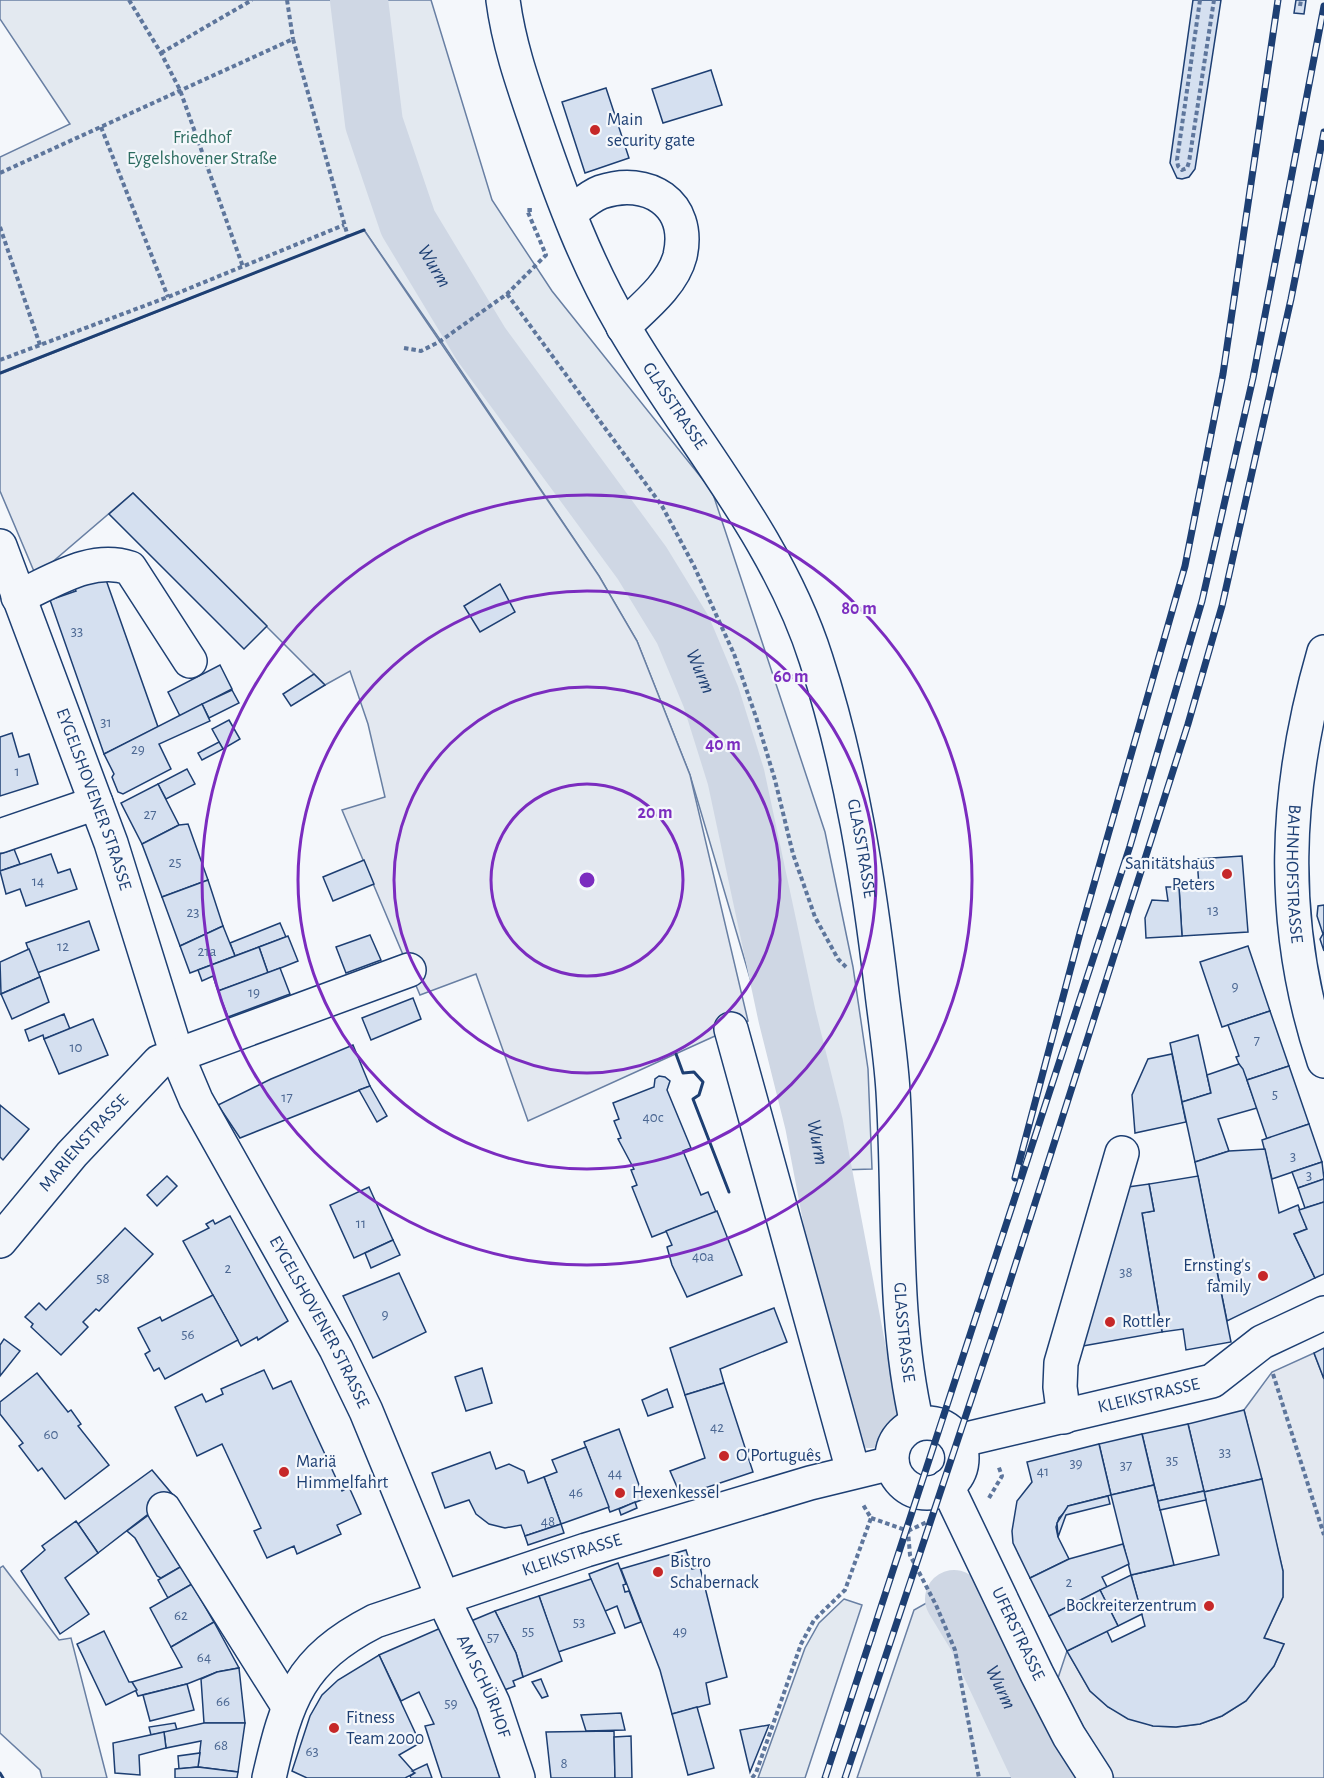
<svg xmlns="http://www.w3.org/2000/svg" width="1324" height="1778" font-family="'Alegreya Sans',sans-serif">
<rect width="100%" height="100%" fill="#f4f7fb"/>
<g fill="#e3e9f0" stroke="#687fa3" stroke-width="1.5">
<polygon points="0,0 431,0 492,200 552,291 712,491 825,832 853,967 868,1069 872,1169 807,1171 690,775 637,641 599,576 441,341 364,230 0,373 0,157 70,124 0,19"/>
<polygon points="3,1566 59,1640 71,1638 107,1778 42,1778 40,1770 0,1733 0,1568"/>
<polygon points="937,1597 977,1601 1015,1672 1052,1752 1068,1778 857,1778 914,1610"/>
<polygon points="844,1599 862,1605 805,1778 758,1778 805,1648 819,1623"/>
</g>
<g fill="#e3e8f0" stroke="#687fa3" stroke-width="1.5">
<polygon points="364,230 599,576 637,641 690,775 748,1021 528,1121 476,974 420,995 342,810 385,797 368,724 350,671 325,685 133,493 36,576 0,491 0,374"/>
<polygon points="1314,1353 1324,1379 1324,1778 1114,1778 1084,1728 1058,1678 1067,1651 1090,1691 1108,1707 1153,1726 1176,1727 1200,1724 1222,1716 1246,1701 1274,1666 1284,1644 1264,1638 1283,1597 1283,1571 1244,1410 1272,1372"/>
</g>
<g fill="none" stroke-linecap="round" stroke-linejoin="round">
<g stroke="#cfd7e4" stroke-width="58">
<path id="s1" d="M359,0L374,123L408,223L481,344L642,563L683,630L711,697L736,777L787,1016L814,1124L870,1419"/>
<path id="s2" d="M954,1599L977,1637L1038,1767L1046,1778"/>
</g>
</g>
<g fill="#d5e0f0" stroke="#1d3f73" stroke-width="1.5">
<polygon points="1193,0 1221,0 1195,169 1189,177 1182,179 1177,178 1170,163"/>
<polygon points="1296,0 1306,0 1304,14 1294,13"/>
<polygon points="711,70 722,105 663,123 652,89"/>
<polygon points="606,88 629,158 585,173 562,102"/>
<polygon points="133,493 267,626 244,649 109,514"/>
<polygon points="105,577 158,727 104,754 50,600 76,591 74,587"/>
<polygon points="500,584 515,612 480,632 464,606"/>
<polygon points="220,665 232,689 180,716 168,692"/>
<polygon points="314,674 325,685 291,706 283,694"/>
<polygon points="232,690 239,703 209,718 202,704"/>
<polygon points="202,704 210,721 159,744 171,769 123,794 118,792 112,777 114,774 104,754"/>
<polygon points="229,720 240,739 223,749 212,729"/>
<polygon points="12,733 19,757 29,754 38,784 0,796 0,737"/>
<polygon points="219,742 223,749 202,760 198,753"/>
<polygon points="187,769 195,784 166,799 158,784"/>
<polygon points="158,784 179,825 142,844 121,803"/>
<polygon points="188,824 208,880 162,897 142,844 179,825"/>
<polygon points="14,849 20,864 0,871 0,854"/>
<polygon points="51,854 58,873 70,869 77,889 26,906 20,889 6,894 0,871"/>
<polygon points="1242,856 1248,932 1182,936 1179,887 1199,886 1197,859"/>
<polygon points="364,860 374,884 333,901 323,877"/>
<polygon points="208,880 223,926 180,946 162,897"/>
<polygon points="1166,887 1179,887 1182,936 1146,938 1145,918 1152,900 1168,901"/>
<polygon points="1324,905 1324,951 1320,939 1323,934 1317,916 1318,906"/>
<polygon points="89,921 99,950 37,973 26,943"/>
<polygon points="280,923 286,937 235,956 230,943"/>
<polygon points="223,926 235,956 190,973 180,946"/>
<polygon points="370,935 381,960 346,973 336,947"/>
<polygon points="288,936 298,961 268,973 259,947"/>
<polygon points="1248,946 1270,1011 1222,1027 1200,962"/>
<polygon points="259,947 268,973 218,991 213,976 202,981 198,970"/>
<polygon points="29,949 40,977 1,994 0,962"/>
<polygon points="280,968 290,994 228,1017 218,991"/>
<polygon points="40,977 49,1002 12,1019 1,994"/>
<polygon points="413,998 421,1019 371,1040 362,1018"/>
<polygon points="1270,1011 1289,1066 1247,1080 1239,1064 1236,1057 1239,1056 1228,1025"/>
<polygon points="64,1014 70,1029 44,1039 43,1035 29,1041 25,1030"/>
<polygon points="93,1019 108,1055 59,1074 44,1039"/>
<polygon points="1198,1035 1211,1093 1182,1102 1170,1043"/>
<polygon points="353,1045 370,1086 240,1138 218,1105 271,1079"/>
<polygon points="1172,1054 1186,1122 1135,1133 1132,1095 1148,1059"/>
<polygon points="1239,1064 1243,1069 1257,1108 1218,1119 1229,1151 1195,1162 1182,1102 1211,1093 1207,1075"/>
<polygon points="1289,1066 1309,1124 1267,1139 1247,1080"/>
<polygon points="659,1076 665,1077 670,1081 667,1090 691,1148 683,1151 701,1195 708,1192 716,1212 652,1237 632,1187 637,1185 631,1170 634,1169 618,1139 621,1138 614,1121 619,1119 613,1103 654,1087 655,1079"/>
<polygon points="370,1086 387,1116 377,1122 359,1090"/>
<polygon points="0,1105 29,1129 3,1160 0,1157"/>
<polygon points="1309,1124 1322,1162 1272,1179 1262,1140"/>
<polygon points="1265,1149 1279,1213 1298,1205 1307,1229 1294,1234 1315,1278 1227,1321 1195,1162 1229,1151"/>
<polygon points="1322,1162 1324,1179 1298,1188 1292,1172"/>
<polygon points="167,1176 177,1186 157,1206 147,1195"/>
<polygon points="1198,1176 1231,1342 1186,1350 1183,1329 1162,1332 1142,1213 1154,1211 1149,1184"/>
<polygon points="1324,1179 1324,1202 1305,1208 1298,1188"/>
<polygon points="1149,1184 1154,1211 1142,1213 1162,1332 1077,1347 1128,1187"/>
<polygon points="369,1187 393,1240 354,1258 330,1205"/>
<polygon points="1324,1202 1324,1274 1315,1278 1294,1234 1307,1229 1299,1210"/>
<polygon points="717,1211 742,1275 687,1297 672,1265 667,1247 672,1245 666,1231"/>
<polygon points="230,1216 288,1321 258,1340 257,1337 241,1346 183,1241 209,1228 206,1224 213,1220 215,1224"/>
<polygon points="125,1228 153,1254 99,1311 96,1309 83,1322 88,1327 61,1355 31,1327 33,1324 25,1317 39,1303 46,1310"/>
<polygon points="393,1240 400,1255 371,1268 365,1253"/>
<polygon points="399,1273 426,1332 373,1358 343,1296"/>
<polygon points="213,1295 238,1340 165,1379 159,1368 154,1371 145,1354 150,1351 138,1328 160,1317 162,1321"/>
<polygon points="774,1308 787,1342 720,1369 724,1383 685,1395 670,1348"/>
<polygon points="4,1339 20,1351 0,1376 0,1345"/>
<polygon points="1324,1348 1324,1379 1314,1353"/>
<polygon points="482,1368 492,1403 466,1411 455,1377"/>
<polygon points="264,1370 273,1389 291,1381 342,1491 349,1487 361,1514 337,1525 341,1534 297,1554 294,1546 267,1558 254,1531 261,1528 222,1444 197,1456 175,1407 202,1394 206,1402 223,1394 221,1389"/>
<polygon points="37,1373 68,1412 71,1410 81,1424 78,1426 109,1465 65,1499 42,1468 38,1471 19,1446 23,1443 0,1414 0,1402"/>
<polygon points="724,1383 753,1472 681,1496 670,1471 705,1458 685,1395"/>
<polygon points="667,1389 673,1407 648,1416 642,1400"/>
<polygon points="1244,1410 1262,1479 1204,1492 1188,1424"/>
<polygon points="1188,1424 1204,1491 1158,1501 1142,1434"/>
<polygon points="619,1429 644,1499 610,1512 584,1442"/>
<polygon points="1142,1434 1154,1485 1111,1495 1099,1444"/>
<polygon points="1099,1444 1111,1495 1068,1506 1068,1509 1059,1518 1056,1527 1058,1537 1069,1559 1030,1578 1013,1543 1012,1531 1017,1501 1032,1482 1027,1462"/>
<polygon points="586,1447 609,1507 561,1524 544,1477 557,1472 552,1460"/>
<polygon points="490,1452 496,1469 509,1464 524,1471 528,1483 544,1477 561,1524 525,1536 521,1525 505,1528 489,1524 476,1514 469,1500 445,1508 432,1473"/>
<polygon points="152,1470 173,1495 98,1553 78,1524"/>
<polygon points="1262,1479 1283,1571 1283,1597 1264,1638 1284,1644 1274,1666 1246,1701 1222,1716 1200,1724 1176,1727 1153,1726 1128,1719 1108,1707 1090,1691 1067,1651 1107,1631 1112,1642 1145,1626 1131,1575 1219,1555 1204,1492"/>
<polygon points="1154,1485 1174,1565 1131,1575 1111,1495"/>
<polygon points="1204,1491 1206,1500 1160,1510 1158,1501"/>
<polygon points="1108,1496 1110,1504 1066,1515 1058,1537 1057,1523 1068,1506"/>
<polygon points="635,1502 637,1508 621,1515 619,1509"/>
<polygon points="150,1514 182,1566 161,1578 157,1576 135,1538 127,1531"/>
<polygon points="76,1521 98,1553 65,1578 89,1614 60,1634 21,1571 45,1550 42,1546"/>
<polygon points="561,1524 564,1533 528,1545 525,1536"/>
<polygon points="1123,1544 1129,1564 1102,1577 1107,1587 1049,1616 1030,1578 1069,1559"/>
<polygon points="686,1550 692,1569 700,1567 727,1677 706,1683 710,1704 672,1714 660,1670 621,1569"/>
<polygon points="618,1563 626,1584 623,1585 625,1592 629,1591 641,1622 625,1628 617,1606 603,1612 589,1574"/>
<polygon points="182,1566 192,1584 168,1598 158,1580"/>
<polygon points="1131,1575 1142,1614 1118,1626 1100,1590"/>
<polygon points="591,1579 615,1633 558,1652 539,1596"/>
<polygon points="192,1584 214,1622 171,1647 150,1608"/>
<polygon points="1100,1590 1118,1626 1067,1651 1049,1616"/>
<polygon points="539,1596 562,1661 523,1677 516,1653 495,1611"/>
<polygon points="495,1611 516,1653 523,1677 513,1681 515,1686 502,1691 471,1621"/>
<polygon points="214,1622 239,1668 217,1672 187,1684 138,1696 132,1682 182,1667 171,1647"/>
<polygon points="443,1627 478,1706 500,1778 442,1778 425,1726 434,1724 419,1692 401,1701 379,1655"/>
<polygon points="104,1631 129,1682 132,1682 137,1690 106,1705 77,1644"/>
<polygon points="379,1655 420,1743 399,1755 415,1773 405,1778 307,1778 292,1771 310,1716 322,1695 338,1680"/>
<polygon points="239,1668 245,1723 204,1723 201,1679 217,1672"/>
<polygon points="541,1679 548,1696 542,1698 532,1682"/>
<polygon points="187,1684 194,1710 150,1721 143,1695"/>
<polygon points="697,1707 714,1768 688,1775 672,1714"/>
<polygon points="621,1713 625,1730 586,1731 581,1715"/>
<polygon points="175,1723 177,1730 151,1735 149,1727"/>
<polygon points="204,1723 245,1723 238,1772 198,1767 201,1741 166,1748 164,1732"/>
<polygon points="769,1725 750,1772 740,1730"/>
<polygon points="614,1731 615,1778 551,1778 546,1732"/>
<polygon points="164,1732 166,1748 139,1755 140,1775 115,1773 113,1743"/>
<polygon points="631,1736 632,1778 615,1778 614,1737"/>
<polygon points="200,1753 198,1767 179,1769 178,1756"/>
<polygon points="427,1764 432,1778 411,1778 410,1776 415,1773 412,1771"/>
<polygon points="198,1767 238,1772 237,1778 175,1778 175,1769"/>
</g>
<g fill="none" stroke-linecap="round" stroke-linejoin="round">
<defs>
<g id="minor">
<path id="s3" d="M503,0C509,46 524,87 539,131C562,198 587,265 623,326C687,436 777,536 816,659C851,767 869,881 882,993C886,1026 891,1059 893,1091C900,1202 892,1316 917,1424"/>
<path d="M570,213C579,206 590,196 601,192C647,176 692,203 680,256C673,284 644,307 623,327"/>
<path id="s4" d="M0,546L111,843L177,1055L196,1100L336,1349L366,1411L443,1598L493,1703L518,1778"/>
<path d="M18,597C54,581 91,555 130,568L190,661"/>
<path id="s5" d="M1324,652C1284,790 1278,923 1324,1061"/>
<polyline points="0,836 96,803"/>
<polyline points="731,1029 853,1471"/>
<path id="s6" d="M0,1241L72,1154L159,1062L409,970"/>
<polyline points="1064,1417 1060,1387 1061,1363 1122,1153"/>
<circle cx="927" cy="1458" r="35"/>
<path id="s7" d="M958,1441L1212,1381L1262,1342L1324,1313"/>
<path id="s8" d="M947,1486L1037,1674L1069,1736L1096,1778"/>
<polyline points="164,1509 288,1706"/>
<path id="s9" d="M269,1778C287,1699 299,1660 375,1621L586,1550L810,1483L892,1463"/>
</g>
</defs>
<use href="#minor" stroke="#1d3f73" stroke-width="36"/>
<g stroke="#5e769c" stroke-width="4" stroke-dasharray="4.5 3" stroke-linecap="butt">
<polyline points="129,0 161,53 180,90 243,267"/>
<polyline points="287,0 293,39"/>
<polyline points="1200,0 1177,160 1178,166 1182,170 1187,168 1189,162 1214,0"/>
<polyline points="1300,6 1301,0"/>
<polyline points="161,53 252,0"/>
<polyline points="101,127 168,297"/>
<polyline points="0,173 293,39 348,237"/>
<polyline points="0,227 40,345"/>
<polyline points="507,294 662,506 694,566 734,654 756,717 775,780 793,854 815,917 838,959 846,967"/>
<polyline points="404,348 421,351 439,342 507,294 546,255 527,210 532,210"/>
<polyline points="0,360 168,297 344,225"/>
<polyline points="1273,1374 1324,1535"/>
<polyline points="989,1498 1002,1476 998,1465"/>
<polyline points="871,1518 908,1531 910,1555 936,1605 955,1650 979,1778"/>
<polyline points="908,1531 929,1521"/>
<polyline points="752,1778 756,1773 801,1644 814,1620 845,1590 871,1518 862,1503"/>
</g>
<use href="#minor" stroke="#f4f7fb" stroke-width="33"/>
<defs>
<g id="rail">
<polyline points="1015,1178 1080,933 1185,566 1223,374 1278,0"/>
<polyline points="825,1778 1130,846 1202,601 1253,378 1324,6"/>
<polyline points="845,1778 999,1316 1188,724 1222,606 1291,299 1324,132"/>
</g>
</defs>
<use href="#rail" stroke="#1d3f73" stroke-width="7"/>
<use href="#rail" stroke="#f4f7fb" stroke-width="4.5" stroke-dasharray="14" stroke-linecap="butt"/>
<g stroke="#1d3f73" stroke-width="3">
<polyline points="0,373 364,230"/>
<polyline points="676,1054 683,1073 694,1072 703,1082 699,1095 693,1099 729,1192"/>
<polyline points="0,1773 3,1778"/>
</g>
</g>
<g fill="none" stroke="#7b2cbf" stroke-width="3">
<circle cx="587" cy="880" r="96"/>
<circle cx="587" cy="880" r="193"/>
<circle cx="587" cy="880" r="289"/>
<circle cx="587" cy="880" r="385"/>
</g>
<g fill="#c62828" stroke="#f4f7fb" stroke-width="2">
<circle cx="595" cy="130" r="6"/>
<circle cx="1227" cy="874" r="6"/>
<circle cx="1263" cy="1276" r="6"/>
<circle cx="1110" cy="1322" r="6"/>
<circle cx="724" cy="1456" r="6"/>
<circle cx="284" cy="1472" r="6"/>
<circle cx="620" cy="1493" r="6"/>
<circle cx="658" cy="1572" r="6"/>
<circle cx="1209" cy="1606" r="6"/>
<circle cx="334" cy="1728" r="6"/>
</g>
<g text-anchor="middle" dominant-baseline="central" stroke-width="4.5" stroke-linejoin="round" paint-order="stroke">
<g font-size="15" fill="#4b6792">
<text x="77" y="631">33</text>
<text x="106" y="722">31</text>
<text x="138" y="749">29</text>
<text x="17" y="771">1</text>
<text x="150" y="814">27</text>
<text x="175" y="862">25</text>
<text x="38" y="881">14</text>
<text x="1213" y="910">13</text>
<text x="193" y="912">23</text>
<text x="63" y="946">12</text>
<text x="207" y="951">21a</text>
<text x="1235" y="986">9</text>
<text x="254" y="992">19</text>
<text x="1257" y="1040">7</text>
<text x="76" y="1047">10</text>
<text x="1275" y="1094">5</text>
<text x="287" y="1097">17</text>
<text x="653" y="1117">40c</text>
<text x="1293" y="1156">3</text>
<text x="1309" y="1175">3</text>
<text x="361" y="1223">11</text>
<text x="703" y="1256">40a</text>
<text x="228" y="1268">2</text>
<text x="1126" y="1272">38</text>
<text x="103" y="1278">58</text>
<text x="385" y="1314">9</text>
<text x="188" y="1334">56</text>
<text x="717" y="1427">42</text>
<text x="51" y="1434">60</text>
<text x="1225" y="1452">33</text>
<text x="1172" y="1460">35</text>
<text x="1076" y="1463">39</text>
<text x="1126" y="1465">37</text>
<text x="1043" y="1471">41</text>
<text x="615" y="1473">44</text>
<text x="576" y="1492">46</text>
<text x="548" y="1521">48</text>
<text x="1069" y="1582">2</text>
<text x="181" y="1615">62</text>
<text x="579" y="1622">53</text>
<text x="528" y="1631">55</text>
<text x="680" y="1631">49</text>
<text x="493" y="1637">57</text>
<text x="204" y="1657">64</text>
<text x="223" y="1701">66</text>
<text x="451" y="1703">59</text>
<text x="221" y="1745">68</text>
<text x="312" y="1751">63</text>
<text x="564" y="1763">8</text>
</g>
<g font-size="18" fill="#1d3f73" stroke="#f4f7fb" text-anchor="start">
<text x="607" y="120">Main<tspan x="607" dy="21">security gate</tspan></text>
<text x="1215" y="864" text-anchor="end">Sanitätshaus<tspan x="1215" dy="21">Peters</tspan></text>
<text x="1251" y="1266" text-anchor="end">Ernsting's<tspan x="1251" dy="21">family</tspan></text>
<text x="1122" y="1322">Rottler</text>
<text x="736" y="1456">O'Português</text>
<text x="296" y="1462">Mariä<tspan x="296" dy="21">Himmelfahrt</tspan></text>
<text x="632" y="1493">Hexenkessel</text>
<text x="670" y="1562">Bistro<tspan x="670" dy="21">Schabernack</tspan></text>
<text x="1197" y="1606" text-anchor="end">Bockreiterzentrum</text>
<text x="346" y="1718">Fitness<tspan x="346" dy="21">Team 2000</tspan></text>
</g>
<g font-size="18" fill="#2c6c60" stroke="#f4f7fb">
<text x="202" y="138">Friedhof<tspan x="202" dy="21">Eygelshovener Straße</tspan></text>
</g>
<g font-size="18" fill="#1d3f73" stroke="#f4f7fb">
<text stroke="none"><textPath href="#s3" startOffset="444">GLASSTRASSE</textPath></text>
<text stroke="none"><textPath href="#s4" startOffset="270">EYGELSHOVENER STRASSE</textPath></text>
<text stroke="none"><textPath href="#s3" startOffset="930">GLASSTRASSE</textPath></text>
<text stroke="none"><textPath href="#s5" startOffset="225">BAHNHOFSTRASSE</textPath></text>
<text stroke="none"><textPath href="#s6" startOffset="129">MARIENSTRASSE</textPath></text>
<text stroke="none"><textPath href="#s4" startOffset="842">EYGELSHOVENER STRASSE</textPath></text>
<text stroke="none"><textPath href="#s3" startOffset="1416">GLASSTRASSE</textPath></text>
<text stroke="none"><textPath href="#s7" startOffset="196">KLEIKSTRASSE</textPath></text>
<text stroke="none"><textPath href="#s9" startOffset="406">KLEIKSTRASSE</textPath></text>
<text stroke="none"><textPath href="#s8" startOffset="164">UFERSTRASSE</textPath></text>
<text stroke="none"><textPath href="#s4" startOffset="1242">AM SCHÜRHOF</textPath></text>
</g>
<g font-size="20" font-style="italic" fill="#1d3f73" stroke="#f4f7fb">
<text stroke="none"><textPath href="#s1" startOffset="280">Wurm</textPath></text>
<text stroke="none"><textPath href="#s1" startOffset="766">Wurm</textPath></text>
<text stroke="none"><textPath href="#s1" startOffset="1252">Wurm</textPath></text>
<text stroke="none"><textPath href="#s2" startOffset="100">Wurm</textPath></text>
</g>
</g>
<circle cx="587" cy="880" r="9" fill="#7b2cbf" stroke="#f4f7fb" stroke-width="3"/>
<g font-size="18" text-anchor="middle" font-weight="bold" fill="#7b2cbf" stroke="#f4f7fb" stroke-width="4.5" stroke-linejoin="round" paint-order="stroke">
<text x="859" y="614">80 m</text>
<text x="791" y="682">60 m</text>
<text x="723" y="750">40 m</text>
<text x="655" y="818">20 m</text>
</g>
</svg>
